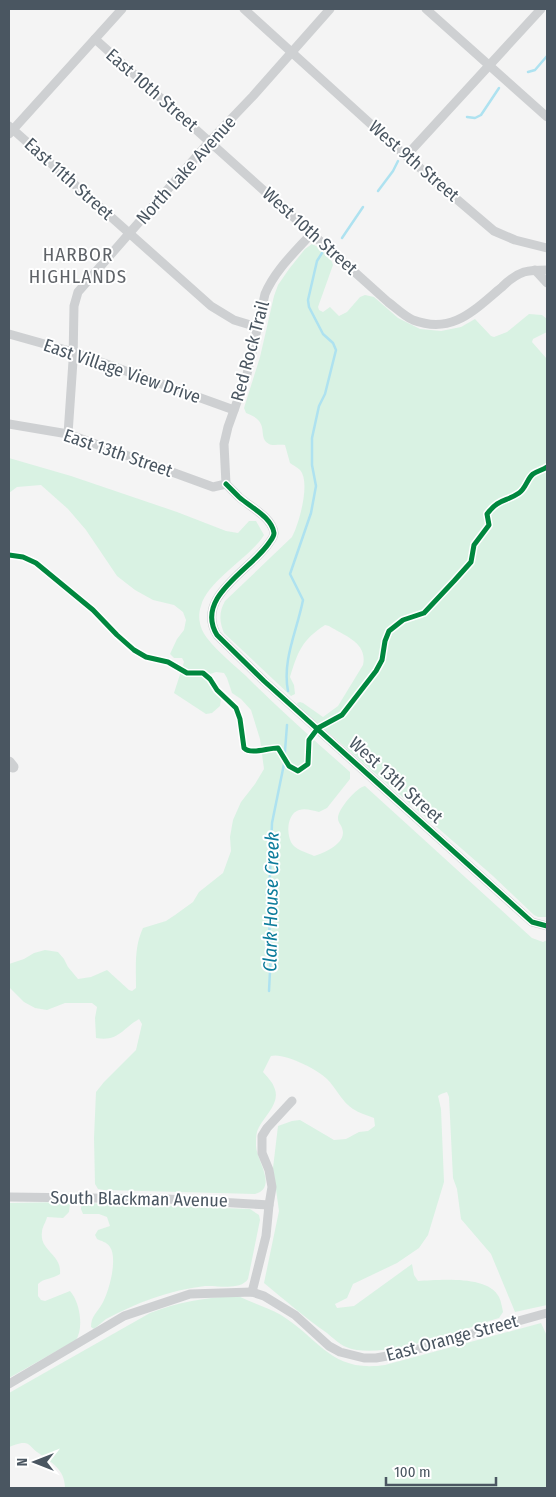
<svg xmlns="http://www.w3.org/2000/svg" width="556" height="1497" font-family="'Fira Sans Condensed',sans-serif">
<rect width="100%" height="100%" fill="#f4f4f4"/>
<g fill="#d9f2e3">
<path d="M312,244C321,248 331,256 333,265L318,307L319,310L323,312L330,307L339,316L347,312L360,297L365,295L374,297L398,318L420,329L441,331L461,327L475,319L491,336L494,337L507,332L529,314L542,315L547,319V332L533,339L532,342L547,359V917H538L534,915L493,876L298,706L297,703L300,702L303,703L323,717L338,706L363,665C368,643 345,636 329,626L325,625C302,640 298,651 290,677L294,685L295,694L291,696L224,633C219,621 219,612 225,601L292,537C299,524 311,482 300,470C298,468 293,465 290,463L285,445C280,444 272,446 269,444C256,437 272,422 246,413L244,408L260,357L274,296L278,285L289,269L305,249Z"/>
<path d="M9,458L71,476L177,512L226,531L238,533L249,521H256L264,535C251,557 208,580 201,606C197,617 200,629 207,638C218,652 233,664 246,676C279,709 314,740 350,772V779L327,808L319,812C312,810 305,808 299,810C286,814 286,837 293,845C297,850 308,853 314,856C324,853 348,843 342,828C341,824 338,823 338,818C338,809 357,787 365,786L532,938L543,942L547,940V1305L515,1312L491,1254L461,1219L457,1189L453,1178L449,1097L447,1092L441,1094L438,1096L441,1109L444,1182L428,1235L419,1248L397,1263L353,1284L347,1298L335,1304L337,1308L354,1306L412,1264L414,1275L418,1281C439,1280 488,1275 499,1297C501,1301 502,1307 503,1312L499,1318C463,1329 381,1362 346,1347C339,1344 333,1338 327,1333C305,1318 285,1300 264,1283L279,1211L273,1168L278,1126L292,1121L300,1120L334,1140L346,1139L359,1132L368,1131L375,1126L374,1118C367,1115 359,1113 353,1109C342,1102 336,1088 327,1079C319,1070 283,1052 271,1056L263,1072C267,1077 272,1081 274,1087C282,1104 262,1117 257,1132C256,1135 256,1140 256,1144C255,1159 279,1187 255,1194L104,1190L98,1189L95,1184L94,1138L96,1092L104,1082L136,1050L142,1024L139,1019C122,1029 118,1042 96,1038L95,1018L97,1007L92,1003H65L47,1010L35,1008L24,1002L9,987V964L24,959L34,953L45,950L58,952L64,959L68,967L78,979L91,977L107,970L129,990L132,991L136,988C136,967 134,947 143,928L166,921L175,915L193,902L199,892L223,873L231,851L230,837L233,820L241,802L255,784L264,769L260,739L251,710L241,699L232,693L227,678L224,673L216,672L210,674C208,685 212,692 221,699L220,706L212,713L206,714L174,693L184,662L182,658H174L170,654L177,639L184,630L186,620L183,612L174,605L153,600L135,590L117,576L86,530L68,509L41,485L17,487L9,493Z"/>
<path d="M65,1202L70,1204L69,1212L63,1218L47,1217C46,1222 42,1227 42,1232C39,1251 62,1254 60,1274C53,1279 44,1278 38,1284V1296L41,1300L45,1301L70,1291C80,1302 84,1328 76,1340L9,1378V1203Z"/>
<path d="M85,1203L250,1209L259,1215L260,1220L248,1279C240,1291 218,1285 205,1286C170,1290 136,1303 106,1319C102,1322 98,1326 94,1329L91,1327C91,1316 97,1313 102,1304C109,1292 118,1259 110,1247C107,1242 101,1241 97,1239L95,1235L98,1230L110,1226L107,1217L99,1214H83L81,1209V1204Z"/>
<path d="M238,1296C252,1303 267,1307 281,1315C320,1339 331,1373 385,1365L541,1323L547,1336V1488H65C65,1469 51,1462 37,1452C34,1450 31,1446 28,1444C23,1441 14,1445 9,1447V1393L150,1313C178,1302 208,1297 238,1296Z"/>
</g>
<g fill="none" stroke-linecap="round" stroke-linejoin="round">
<g stroke="#aee2f0" stroke-width="2.5">
<polyline points="528,72 535,70 547,56"/>
<polyline points="467,117 475,118 481,115 499,88"/>
<polyline points="378,191 393,171 398,161"/>
<polyline points="342,238 363,207"/>
<path d="M288,691C282,660 297,631 303,600L290,574L311,513L316,486L312,465V438L319,406L325,394L336,350L333,343L323,334L309,307L308,300L317,261L322,253"/>
<polyline points="269,991 271,951 267,895 270,875 272,823 284,764 287,725"/>
</g>
<g stroke="#ced0d2" stroke-width="9">
<polyline points="244,9 406,156 494,231 515,240 547,248"/>
<polyline points="426,9 547,117"/>
<path d="M95,39L388,302C395,307 404,316 413,320C453,335 474,310 502,287C508,281 515,275 524,272C532,270 539,270 547,270"/>
<polyline points="9,126 211,306 234,320 257,327"/>
<polyline points="9,134 122,9"/>
<polyline points="406,156 541,9"/>
<polyline points="535,270 547,283"/>
<polyline points="9,334 73,352 234,410"/>
<polyline points="9,424 68,434 213,487 226,484"/>
<polyline points="68,434 73,361 74,306 78,292 210,141 253,96 330,9"/>
<path d="M226,484C230,488 235,493 239,497C250,507 272,517 274,533C274,537 271,540 269,543C251,570 194,597 217,635L264,681L532,922L547,926"/>
<path d="M226,484L224,444L228,427L247,374L265,294C275,270 295,252 312,233"/>
<polyline points="9,1197 167,1199 269,1205"/>
<polyline points="252,1292 266,1236 269,1205 272,1187 269,1170 262,1153 262,1136 267,1128 292,1101"/>
<polyline points="9,1384 124,1316 190,1294 252,1292 264,1296 295,1315 329,1346 340,1352 364,1358 376,1358 404,1353 547,1313"/>
</g>
<polyline stroke="#ced0d2" stroke-width="11" points="9,762 13,767"/>
<defs>
<g id="cycleway">
<path d="M226,484C230,488 235,493 239,497C250,507 272,517 274,533C274,537 271,540 269,543C251,570 194,597 217,635L264,681L532,922L547,926"/>
<path d="M9,555L23,557L36,563L93,610L117,635L134,650L146,657L168,662L187,673H203L210,679L217,690L236,708L240,719L244,748C251,755 267,748 278,748L289,766L298,771L308,764L309,740L318,728L342,715L376,671L382,660L385,641L389,631L403,620L424,613L454,581L471,562L474,545L489,525L487,514C499,498 506,502 519,493C526,488 527,479 533,474C537,471 543,470 547,467"/>
</g>
</defs>
<use href="#cycleway" stroke="#fff" stroke-width="8"/>
<use href="#cycleway" stroke="#00873e" stroke-width="5"/>
</g>
<g text-anchor="middle" dominant-baseline="central" stroke-width="4" stroke-linejoin="round" paint-order="stroke">
<g font-size="18" fill="#4a5661" stroke="#fff">
<text transform="translate(152 90) rotate(41)">East 10th Street</text>
<text transform="translate(414 161) rotate(41)">West 9th Street</text>
<text transform="translate(186 170) rotate(-48)">North Lake Avenue</text>
<text transform="translate(69 179) rotate(42)">East 11th Street</text>
<text transform="translate(310 231) rotate(42)">West 10th Street</text>
<text transform="translate(250 351) rotate(-75)">Red Rock Trail</text>
<text transform="translate(122 371) rotate(19)">East Village View Drive</text>
<text transform="translate(118 453) rotate(19)">East 13th Street</text>
<text transform="translate(396 780) rotate(42)">West 13th Street</text>
<text transform="translate(139 1199) rotate(1)">South Blackman Avenue</text>
<text transform="translate(452 1338) rotate(-15)">East Orange Street</text>
</g>
<g font-size="19" letter-spacing="1" fill="#5f6368" stroke="#fff">
<text x="78" y="254">HARBOR<tspan x="78" dy="22">HIGHLANDS</tspan></text>
</g>
<g font-size="19" font-style="italic" fill="#0c7c9b" stroke="#fff">
<text transform="translate(271 902) rotate(-89)">Clark House Creek</text>
</g>
</g>
<rect width="556" height="1497" fill="none" stroke="#4a5661" stroke-width="20"/>
<g transform="translate(35 1462) rotate(270)" stroke="#ffffff" stroke-width="4" paint-order="stroke">
<path d="M0-4L9 19L0 12L-9 19Z" fill="#4a5661"/>
<text y="-8" font-size="14" font-weight="bold" text-anchor="middle" fill="#4a5661">N</text>
</g>
<path d="M386 1477v8h110v-8" fill="none" stroke="#4a5661" stroke-width="2.5"/>
<text x="394" y="1477" font-size="15" fill="#4a5661" stroke="#ffffff" stroke-width="4" paint-order="stroke">100 m</text>
</svg>
